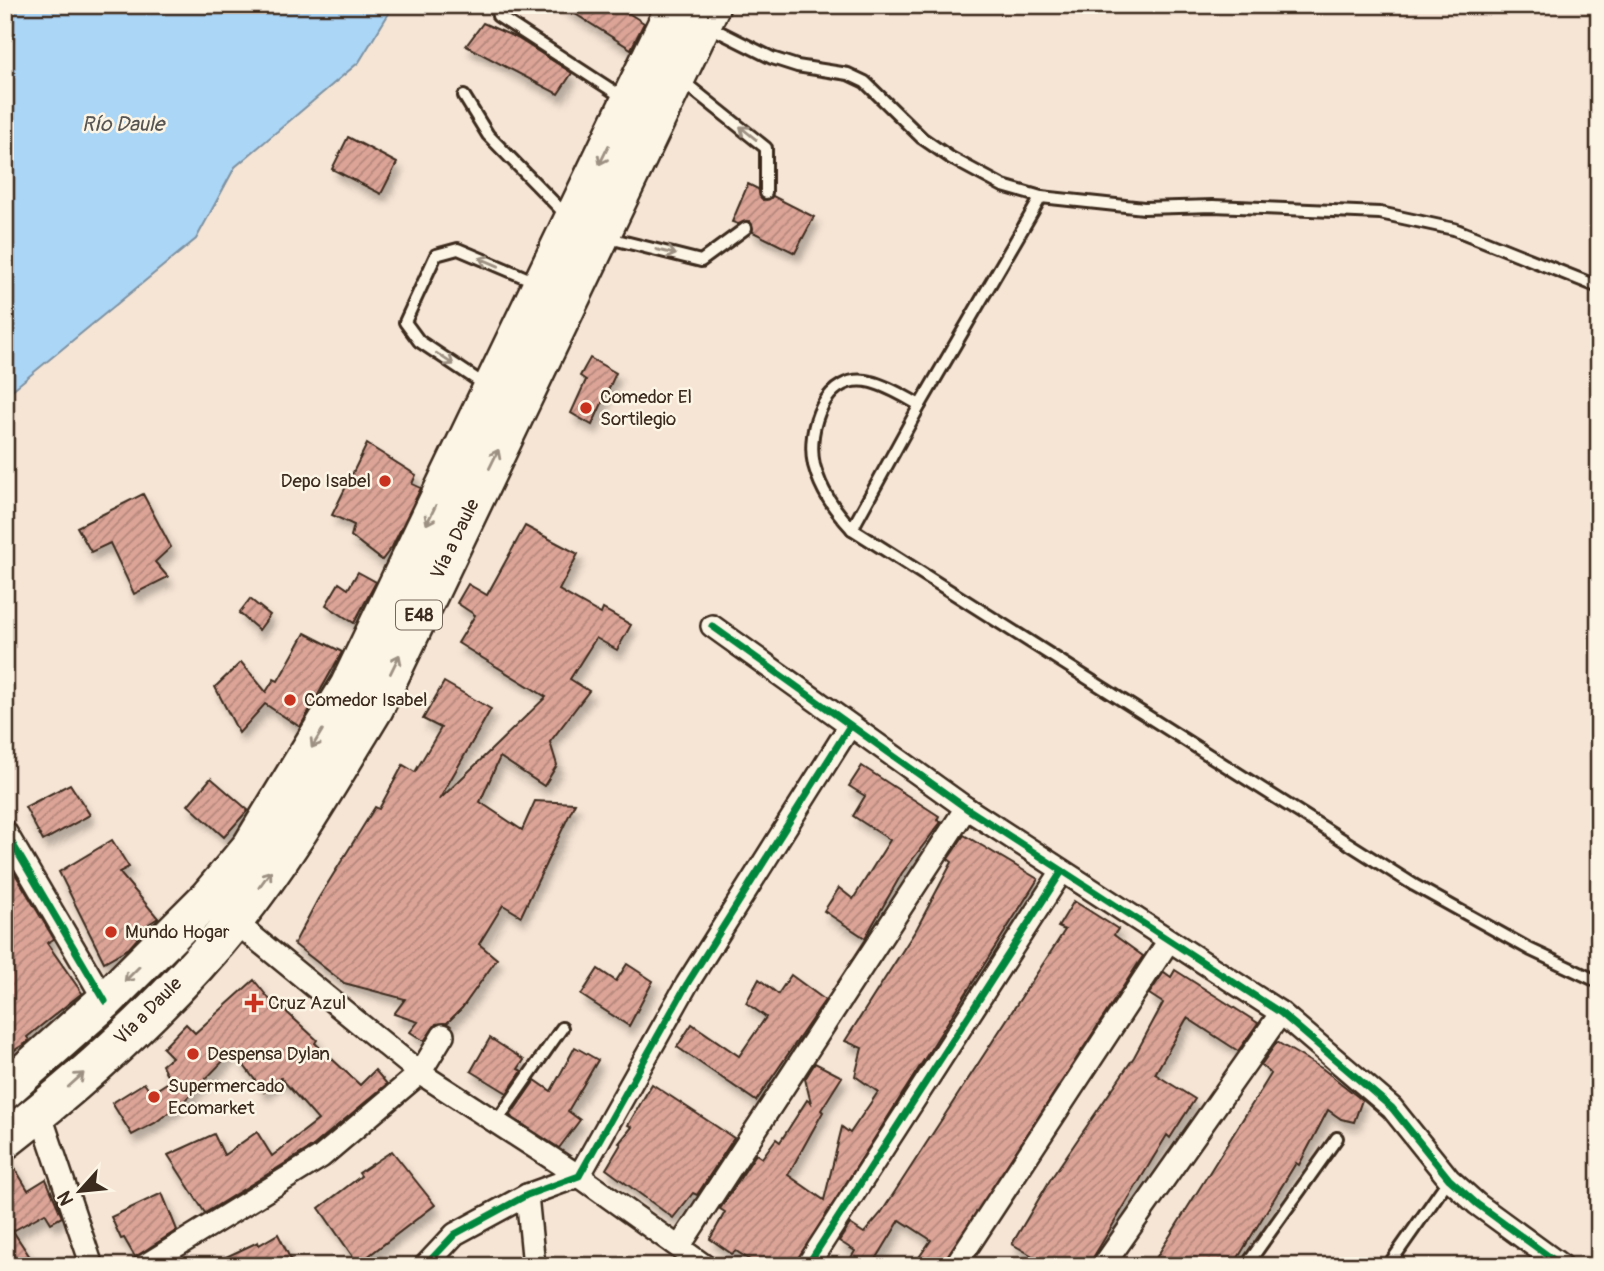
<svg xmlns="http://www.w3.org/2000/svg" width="1604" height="1271" font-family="Pangolin,sans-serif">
<defs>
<pattern id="building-hatch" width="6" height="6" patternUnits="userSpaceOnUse" patternTransform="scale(1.75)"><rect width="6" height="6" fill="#dca497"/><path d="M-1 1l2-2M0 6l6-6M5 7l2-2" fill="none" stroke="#b4867b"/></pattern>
<filter id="shadow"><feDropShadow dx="4.5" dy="8" stdDeviation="3.5" flood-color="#0004"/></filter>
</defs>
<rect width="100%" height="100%" fill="#f6e5d5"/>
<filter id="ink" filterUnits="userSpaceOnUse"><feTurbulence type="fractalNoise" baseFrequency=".0143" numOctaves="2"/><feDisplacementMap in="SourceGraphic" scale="14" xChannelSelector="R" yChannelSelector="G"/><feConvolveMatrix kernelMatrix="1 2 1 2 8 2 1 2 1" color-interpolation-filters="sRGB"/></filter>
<g filter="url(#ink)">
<polygon fill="#abd6f6" stroke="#7e91a0" stroke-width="2" points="5,5 394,5 359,62 235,167 196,239 5,396"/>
<g fill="url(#building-hatch)" stroke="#3b2a1e" stroke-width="2" filter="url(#shadow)">
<polygon points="561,5 616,5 644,23 631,49"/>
<polygon points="483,23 517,38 572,73 558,94 466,46"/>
<polygon points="348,137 397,163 381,194 332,169"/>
<polygon points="748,184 758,189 763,200 773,196 814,217 795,253 753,232 750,221 738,224 732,222"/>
<polygon points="590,358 616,373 592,425 571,413 586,380 580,376"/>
<polygon points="367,444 416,475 412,484 421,488 392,547 382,560 351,536 354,525 332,515"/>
<polygon points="143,494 171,547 155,562 168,577 134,594 110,543 91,552 77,527"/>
<polygon points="525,526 578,554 559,590 601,614 603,609 631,625 617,650 596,638 570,679 589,691 550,742 557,765 544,786 500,757 480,802 522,830 535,801 575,803 521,916 503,905 479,944 497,959 462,1008 447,1023 436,1024 424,1041 410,1032 418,1022 394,1014 405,999 344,983 294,944 318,899 375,807 379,809 403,765 415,772 441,728 423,719 444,682 491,709 439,800 546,697 458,643 475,615 457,603 468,584 487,595"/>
<polygon points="358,572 376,582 354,623 326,605 339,583 348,589"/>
<polygon points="250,599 270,615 259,630 239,613"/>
<polygon points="305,633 342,652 300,727 265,704 239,733 215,687 241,662 266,692 274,679 278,681"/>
<polygon points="862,766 939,816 937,820 941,822 902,873 865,938 824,911 839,888 853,899 890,840 853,816 865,796 849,786"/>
<polygon points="211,778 248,810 224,837 188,805"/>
<polygon points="70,784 90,815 43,841 25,807"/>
<polygon points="964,835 1038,879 794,1266 759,1266 736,1251 732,1254 710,1239 725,1212 720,1209 756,1154 762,1158 776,1139 780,1142 807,1100 811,1103 805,1079 815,1063 842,1077 821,1110 823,1112 788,1175 824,1200 842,1127 850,1133 878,1092 855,1076 862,1048 845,1041 917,928 952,862 948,859"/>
<polygon points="112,840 129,867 119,872 158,918 135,933 138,938 129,948 104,962 59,872"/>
<polygon points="5,857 54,939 47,943 82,993 27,1037 29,1040 26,1043 5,1056"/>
<polygon points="1074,901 1118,929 1114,935 1143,956 942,1266 913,1266 931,1240 900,1220 872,1266 846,1266 855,1251 839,1241 850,1224 864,1233 881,1213 1065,930 1058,927"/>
<polygon points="627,964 653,981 629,1026 581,995 598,969 616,981"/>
<polygon points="1175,970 1258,1023 1238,1051 1187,1018 1155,1074 1195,1099 1170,1138 1167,1135 1088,1266 1050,1266 1012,1244 1050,1180 1134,1057 1163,1003 1149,994 1164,972 1171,977"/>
<polygon points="791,975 825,1000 756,1101 677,1047 692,1024 739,1056 766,1017 746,1003 759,979 778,994"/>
<polygon points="254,980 278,1010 281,1007 317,1040 315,1043 360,1085 375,1070 387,1084 313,1146 205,1213 168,1155 214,1134 224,1155 257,1132 272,1156 318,1120 281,1078 264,1092 233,1051 186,1099 155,1123 132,1135 112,1103 144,1083 151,1093 170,1081 162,1065 172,1057 163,1048 186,1024 195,1033"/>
<polygon points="490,1038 524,1060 518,1069 522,1071 507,1093 471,1071"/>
<polygon points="1277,1042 1323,1069 1362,1100 1354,1122 1341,1119 1328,1110 1299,1165 1296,1163 1233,1266 1151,1266 1271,1074 1261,1065"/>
<polygon points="575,1047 598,1060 568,1111 580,1120 559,1148 510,1116 535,1080 551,1091"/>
<polygon points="652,1084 734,1138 697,1195 693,1193 673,1218 606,1169 621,1144 619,1143 632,1127 628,1125"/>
<polygon points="392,1151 435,1205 358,1264 319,1208 361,1176 359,1173"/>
<polygon points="10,1160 28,1190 46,1179 62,1217 51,1223 45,1213 13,1231 36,1266 5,1266 5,1161"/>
<polygon points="162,1193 177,1230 135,1257 124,1238 121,1239 111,1217"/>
<polygon points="278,1234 294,1266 207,1266 258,1242 259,1245"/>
</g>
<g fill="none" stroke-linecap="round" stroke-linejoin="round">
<defs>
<g id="service">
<polyline points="498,16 624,98"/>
<polyline points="708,26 772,58 797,66 848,74 865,82 922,138 951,158 1003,186 1041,197 1144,208 1213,206 1380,213 1454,229 1599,287"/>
<polyline points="680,79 766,148 766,193"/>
<polyline points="464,96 488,135 567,216"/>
<polyline points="605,237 701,261 746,228"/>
<polyline points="488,387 419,341 405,322 436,255 458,249 536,282"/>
<path d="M920,405C905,397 888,386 871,382C825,371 806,429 814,465C821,491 834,509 852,529L1414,885L1531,950L1599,982"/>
<polyline points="852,529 920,405 1041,197"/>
<polyline points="496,1122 562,1028"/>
<polyline points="1246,1266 1337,1138"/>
<polyline points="1388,1266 1449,1179"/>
</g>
<g id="minor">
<polyline points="712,626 966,808 1281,1013 1392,1108 1449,1179 1477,1204 1562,1266"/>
<polyline points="5,831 105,1001"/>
<polyline points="234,921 420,1073 579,1176 705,1266"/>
<polyline points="40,1113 92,1266"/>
<polyline points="527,1195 534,1266"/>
<polyline points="679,1247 966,808"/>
<polyline points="144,1266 321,1157 420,1073 443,1035"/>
<polyline points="425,1266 455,1234 527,1195 579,1176 687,984 849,727"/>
<polyline points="807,1266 1062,871"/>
<polyline points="955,1266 1168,942"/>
<polyline points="1103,1266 1281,1013"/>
</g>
<g id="trunk">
<polyline points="5,1090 105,1001 209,897 251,847 349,686 676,5"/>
<path d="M5,1140C87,1076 169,1002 235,920C288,854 331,779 375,707L711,5"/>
</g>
</defs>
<use href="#service" stroke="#3b2a1e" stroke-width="16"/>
<use href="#minor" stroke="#3b2a1e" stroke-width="26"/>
<use href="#trunk" stroke="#3b2a1e" stroke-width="42"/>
<use href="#service" stroke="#fcf5e5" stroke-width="10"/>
<use href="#minor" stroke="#fcf5e5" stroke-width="21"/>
<use href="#trunk" stroke="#fcf5e5" stroke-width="37"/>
<defs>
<g id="cycleway">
<polyline points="712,626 966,808 1281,1013 1392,1108 1449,1179 1477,1204 1562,1266"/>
<polyline points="5,831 105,1001"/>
<polyline points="425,1266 455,1234 527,1195 579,1176 687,984 849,727"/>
<polyline points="807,1266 1062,871"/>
</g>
</defs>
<use href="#cycleway" stroke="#fcf5e5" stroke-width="11"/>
<use href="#cycleway" stroke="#00873e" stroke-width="7"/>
</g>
<defs><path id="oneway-shaft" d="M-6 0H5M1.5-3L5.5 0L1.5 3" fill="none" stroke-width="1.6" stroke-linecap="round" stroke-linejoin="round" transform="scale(1.75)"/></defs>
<g stroke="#9c9082">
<use href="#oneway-shaft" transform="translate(748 133) rotate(-141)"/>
<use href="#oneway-shaft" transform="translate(604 155) rotate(116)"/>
<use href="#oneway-shaft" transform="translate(666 252) rotate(14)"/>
<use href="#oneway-shaft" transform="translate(489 262) rotate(-157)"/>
<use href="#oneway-shaft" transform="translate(445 359) rotate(34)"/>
<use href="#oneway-shaft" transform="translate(494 459) rotate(-64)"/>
<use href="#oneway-shaft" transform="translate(431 515) rotate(116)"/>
<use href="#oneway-shaft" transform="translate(395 664) rotate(-64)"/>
<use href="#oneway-shaft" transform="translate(317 739) rotate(121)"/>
<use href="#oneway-shaft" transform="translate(265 879) rotate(-54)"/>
<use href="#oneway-shaft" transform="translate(132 974) rotate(135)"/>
<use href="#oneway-shaft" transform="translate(76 1080) rotate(-42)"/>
</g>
</g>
<g fill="#c8321e" stroke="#fcf5e5" stroke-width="2.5">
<circle cx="586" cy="408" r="7"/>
<circle cx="385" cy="481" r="7"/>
<circle cx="290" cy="700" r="7"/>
<circle cx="111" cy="932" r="7"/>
<path d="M250.5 992.5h7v7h7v7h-7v7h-7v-7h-7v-7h7z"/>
<circle cx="193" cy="1054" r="7"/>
<circle cx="154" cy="1097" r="7"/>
</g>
<g text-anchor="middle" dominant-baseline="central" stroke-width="5" stroke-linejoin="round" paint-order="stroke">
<rect fill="#fcf5e5" stroke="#75675a" stroke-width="2" x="396" y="600.5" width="46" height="29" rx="5"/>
<g font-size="18" font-weight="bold" fill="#3b2a1e">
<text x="419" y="615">E48</text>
</g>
<g font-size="19" fill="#3b2a1e" stroke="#fcf5e5" text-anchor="start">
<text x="600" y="397">Comedor El<tspan x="600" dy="22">Sortilegio</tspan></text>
<text x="371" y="481" text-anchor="end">Depo Isabel</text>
<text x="304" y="700">Comedor Isabel</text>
<text x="125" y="932">Mundo Hogar</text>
<text x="268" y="1003">Cruz Azul</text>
<text x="207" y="1054">Despensa Dylan</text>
<text x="168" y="1086">Supermercado<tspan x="168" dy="22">Ecomarket</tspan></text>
</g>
<g font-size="19" fill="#3b2a1e" stroke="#fcf5e5">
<text transform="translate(455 539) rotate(-64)">Vía a Daule</text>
<text transform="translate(148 1011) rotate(-45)">Vía a Daule</text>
</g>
<g font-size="21" font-style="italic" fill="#575554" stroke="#fcf5e5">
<text x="123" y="124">Río Daule</text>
</g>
</g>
<rect width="1604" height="1271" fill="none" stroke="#fcf5e5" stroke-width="28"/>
<rect x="14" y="14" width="1576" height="1243" fill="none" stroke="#3b2a1e" stroke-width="2.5" filter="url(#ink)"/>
<g transform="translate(80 1191) rotate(243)" stroke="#fcf5e5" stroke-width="5" paint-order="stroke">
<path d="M0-5L12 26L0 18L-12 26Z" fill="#3b2a1e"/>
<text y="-10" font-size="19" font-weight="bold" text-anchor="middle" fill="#3b2a1e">N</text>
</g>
</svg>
